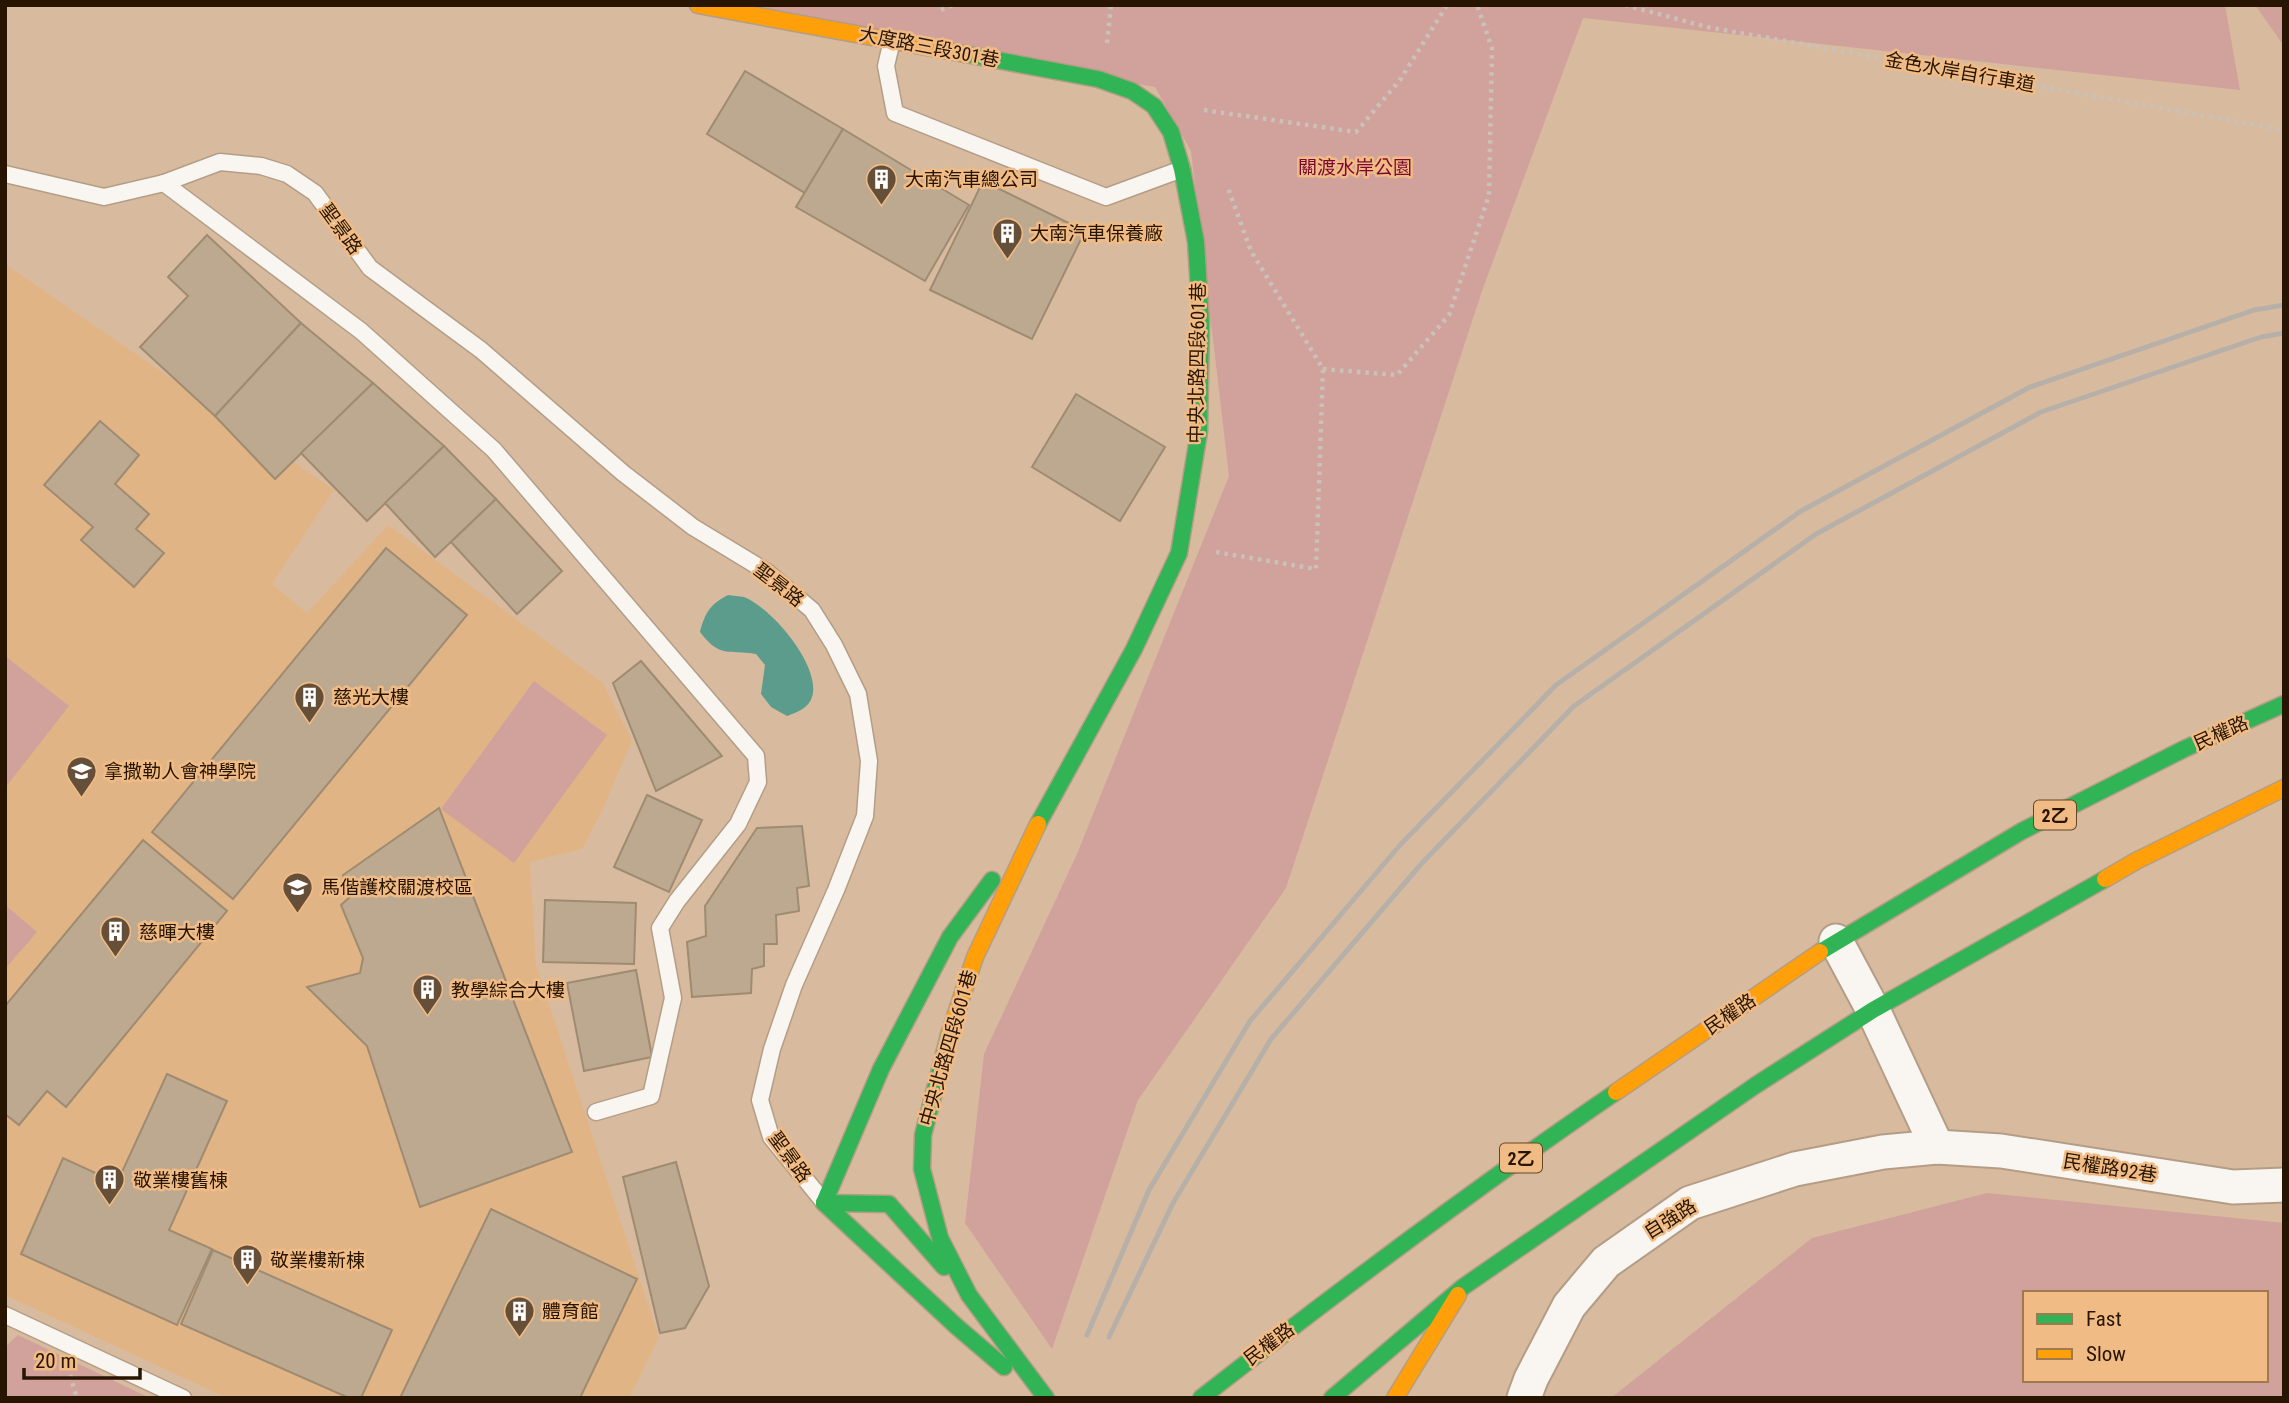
<svg xmlns="http://www.w3.org/2000/svg" width="2289" height="1403" font-family="'Roboto Condensed','Noto Sans TC',sans-serif">
<rect width="100%" height="100%" fill="#d8bb9e"/>
<polygon fill="#e1b486" points="5,264 334,490 272,584 307,613 388,525 603,683 632,741 600,815 582,849 530,862 536,965 659,1337 629,1398 227,1398 5,1295"/>
<g fill="#d0a29b" fill-rule="evenodd">
<polygon points="692,5 2225,5 2240,90 1583,18 1482,291 1286,888 1138,1100 1052,1349 965,1223 984,1054 1077,854 1229,476 1191,151 1155,87"/>
<polygon points="2255,5 2284,5 2284,46"/>
<polygon points="5,656 69,706 5,788"/>
<polygon points="534,681 607,735 514,863 441,809"/>
<polygon points="5,905 37,932 5,969"/>
<path d="M1987,1193L2284,1223V1398H1611L1812,1238ZM2025,1293H2266V1380H2025Z"/>
<polygon points="18,1335 150,1398 5,1398 5,1347"/>
</g>
<path fill="#5c9c8c" d="M728,595C733,596 739,596 744,597C771,607 822,667 812,697C809,708 797,712 787,716L771,707L761,694L765,665L756,654C727,649 721,659 700,632C705,613 710,604 728,595Z"/>
<g fill="#bca98f" stroke="#9e8b71" stroke-width="2">
<polygon points="745,71 843,129 805,193 707,134"/>
<polygon points="843,129 969,205 925,281 796,207"/>
<polygon points="983,181 1085,231 1032,339 930,290"/>
<polygon points="207,235 301,323 215,416 140,347 188,296 168,277"/>
<polygon points="301,323 373,383 275,479 215,416"/>
<polygon points="373,383 444,446 367,521 301,453"/>
<polygon points="1076,394 1165,447 1120,521 1032,467"/>
<polygon points="100,421 139,455 115,484 149,514 136,529 164,553 134,587 81,540 93,527 44,485"/>
<polygon points="444,446 496,499 435,557 385,503"/>
<polygon points="496,499 562,571 517,614 451,542"/>
<polygon points="386,548 467,615 233,899 152,832"/>
<polygon points="641,661 722,756 656,791 613,683"/>
<polygon points="647,795 702,820 669,892 614,867"/>
<polygon points="439,808 572,1152 420,1207 367,1046 307,987 360,973 363,958 341,905 351,896 343,875"/>
<polygon points="802,826 809,886 797,888 799,911 776,915 777,944 764,944 764,966 752,969 751,993 692,997 687,942 706,936 705,906 757,828"/>
<polygon points="143,840 227,911 66,1107 47,1091 19,1125 5,1114 5,1006"/>
<polygon points="545,900 636,903 634,964 543,962"/>
<polygon points="636,970 652,1057 584,1071 567,983"/>
<polygon points="167,1074 227,1101 169,1230 212,1249 177,1325 21,1254 63,1158 117,1183"/>
<polygon points="676,1162 709,1286 685,1328 660,1333 623,1177"/>
<polygon points="491,1209 637,1279 580,1398 400,1398"/>
<polygon points="213,1250 392,1330 361,1398 349,1398 181,1324"/>
</g>
<g fill="none" stroke-linecap="round" stroke-linejoin="round">
<defs>
<g id="lane">
<polyline points="892,40 886,66 895,113 1106,197 1182,169"/>
<polyline points="5,174 104,197 164,183 220,162 261,166 287,174 315,193 370,268 481,350 623,473 693,527 767,572 812,610 834,645 858,694 869,761 865,816 836,890 794,985 772,1049 760,1100 771,1137 823,1201"/>
<polyline points="164,183 361,331 494,450 756,756 758,782 738,824 677,901 660,928 673,998 651,1096 596,1112"/>
<polyline points="5,1315 183,1398"/>
</g>
<g id="street">
<polyline points="1836,941 1873,1010 1937,1147"/>
<polyline points="1524,1398 1531,1379 1569,1306 1606,1262 1690,1203 1795,1169 1883,1152 1937,1147 2001,1151 2233,1187 2284,1185"/>
</g>
<g id="fast">
<polyline points="965,54 1098,79 1132,91 1154,106 1171,132 1182,169 1196,242 1201,323 1199,432 1179,553 1134,649 1038,824"/>
<polyline points="1820,952 2022,831 2184,749 2284,704"/>
<polyline points="949,1035 923,1135 922,1169 940,1238 969,1295 1046,1398"/>
<polyline points="824,1203 881,1069 950,937 992,880"/>
<polyline points="824,1203 956,1326 1004,1367"/>
<polyline points="824,1203 889,1204 944,1267"/>
<path d="M1201,1398C1337,1292 1474,1189 1616,1092"/>
<polyline points="1332,1398 1463,1287 1756,1085 1873,1010 2105,879"/>
</g>
<g id="slow">
<polyline points="698,5 965,54"/>
<polyline points="2105,879 2136,861 2284,788"/>
<polyline points="949,1035 975,957 1038,824"/>
<polyline points="1616,1092 1820,952"/>
<polyline points="1395,1398 1458,1295"/>
</g>
</defs>
<use href="#lane" stroke="#b49d86" stroke-width="19"/>
<use href="#street" stroke="#b49d86" stroke-width="37"/>
<use href="#fast" stroke="#b49d86" stroke-width="19"/>
<use href="#slow" stroke="#b49d86" stroke-width="19"/>
<g stroke="#cac1b8" stroke-width="4.5" stroke-dasharray="3.5 5" stroke-linecap="butt">
<polyline points="1625,5 1707,27 2284,130"/>
<polyline points="941,10 953,5"/>
<polyline points="1107,43 1111,5"/>
<polyline points="1204,110 1356,132 1400,80 1447,5"/>
<polyline points="1323,369 1397,375 1449,315 1489,195 1492,48 1477,5"/>
<polyline points="1216,552 1316,569 1323,369 1251,251 1228,188"/>
<polyline points="70,1375 77,1398"/>
</g>
<use href="#lane" stroke="#f9f5f0" stroke-width="16"/>
<use href="#street" stroke="#f9f5f0" stroke-width="33"/>
<use href="#fast" stroke="#30b455" stroke-width="16"/>
<use href="#slow" stroke="#ff9f0a" stroke-width="16"/>
<g stroke="#b7b0a8" stroke-width="5">
<polyline points="1087,1335 1149,1190 1250,1021 1401,844 1556,685 1801,511 2030,387 2254,310 2284,305"/>
<polyline points="1109,1337 1173,1203 1271,1039 1422,863 1574,706 1816,534 2041,412 2261,337 2284,333"/>
</g>
</g>
<defs>
<symbol id="building-pin" viewBox="-11 -11 22 30"><path d="M0 17L-7.5 6A9.5 9.5 0 1 1 7.5 6Z" fill="#664f38" stroke="#f1bb85"/><path d="M-4-6H4V6H1V3H-1V6H-4ZM-2.5-4.3h1.7v1.8h-1.7ZM.8-4.3h1.7v1.8H.8ZM-2.5-1h1.7V.8h-1.7ZM.8-1h1.7V.8H.8Z" fill="#fff"/></symbol>
<symbol id="university-pin" viewBox="-11 -11 22 30"><path d="M0 17L-7.5 6A9.5 9.5 0 1 1 7.5 6Z" fill="#664f38" stroke="#f1bb85"/><path d="M0-5L7-2L0 1L-7-2ZM-4 1L0 2.5L4 1V4Q0 6-4 4Z" fill="#fff"/></symbol>
</defs>
<g fill-rule="evenodd">
<use href="#building-pin" x="864" y="162" width="35" height="47"/>
<use href="#building-pin" x="990" y="216" width="35" height="47"/>
<use href="#building-pin" x="292" y="680" width="35" height="47"/>
<use href="#university-pin" x="64" y="754" width="35" height="47"/>
<use href="#university-pin" x="280" y="870" width="35" height="47"/>
<use href="#building-pin" x="98" y="914" width="35" height="47"/>
<use href="#building-pin" x="410" y="972" width="35" height="47"/>
<use href="#building-pin" x="92" y="1162" width="35" height="47"/>
<use href="#building-pin" x="230" y="1242" width="35" height="47"/>
<use href="#building-pin" x="502" y="1294" width="35" height="47"/>
</g>
<g text-anchor="middle" dominant-baseline="central" stroke-width="5" stroke-linejoin="round" paint-order="stroke">
<g fill="#f1bb85" stroke="#644729" stroke-width="2">
<rect x="2034" y="800.5" width="42" height="29" rx="5"/>
<rect x="1500" y="1143.5" width="42" height="29" rx="5"/>
</g>
<g font-size="18" font-weight="bold" fill="#281501">
<text x="2055" y="815">2乙</text>
<text x="1521" y="1158">2乙</text>
</g>
<g font-size="19" fill="#281501" stroke="#f1bb85">
<text transform="translate(929 47) rotate(11)">大度路三段301巷</text>
<text transform="translate(1960 72) rotate(10)">金色水岸自行車道</text>
<text transform="translate(341 229) rotate(54)">聖景路</text>
<text transform="translate(1197 363) rotate(-89)">中央北路四段601巷</text>
<text transform="translate(779 585) rotate(38)">聖景路</text>
<text transform="translate(2221 733) rotate(-24)">民權路</text>
<text transform="translate(1730 1014) rotate(-34)">民權路</text>
<text transform="translate(948 1048) rotate(-74)">中央北路四段601巷</text>
<text transform="translate(790 1157) rotate(54)">聖景路</text>
<text transform="translate(2110 1168) rotate(9)">民權路92巷</text>
<text transform="translate(1670 1219) rotate(-32)">自強路</text>
<text transform="translate(1269 1344) rotate(-37)">民權路</text>
</g>
<g font-size="19" fill="#7a0734" stroke="#f1bb85">
<text x="1355" y="167">關渡水岸公園</text>
</g>
<g font-size="19" fill="#281501" stroke="#f1bb85" text-anchor="start">
<text x="905" y="179">大南汽車總公司</text>
<text x="1030" y="233">大南汽車保養廠</text>
<text x="333" y="697">慈光大樓</text>
<text x="104" y="771">拿撒勒人會神學院</text>
<text x="321" y="887">馬偕護校關渡校區</text>
<text x="139" y="932">慈暉大樓</text>
<text x="451" y="990">教學綜合大樓</text>
<text x="133" y="1180">敬業樓舊棟</text>
<text x="270" y="1260">敬業樓新棟</text>
<text x="542" y="1311">體育館</text>
</g>
</g>
<rect width="2289" height="1403" fill="none" stroke="#281501" stroke-width="14"/>
<rect x="2023" y="1291" width="245" height="91" fill="#f1bb85" stroke="#a17950" stroke-width="2"/>
<rect x="2037" y="1314" width="35" height="10" fill="#30b455" stroke="#a17950" stroke-width="2"/>
<text x="2086" y="1326" font-size="21" fill="#281501">Fast</text>
<rect x="2037" y="1349" width="35" height="10" fill="#ff9f0a" stroke="#a17950" stroke-width="2"/>
<text x="2086" y="1361" font-size="21" fill="#281501">Slow</text>
<path d="M24 1368v10h116v-10" fill="none" stroke="#281501" stroke-width="3.5"/>
<text x="35" y="1368" font-size="21" fill="#281501" stroke="#f1bb85" stroke-width="5" paint-order="stroke">20 m</text>
</svg>
